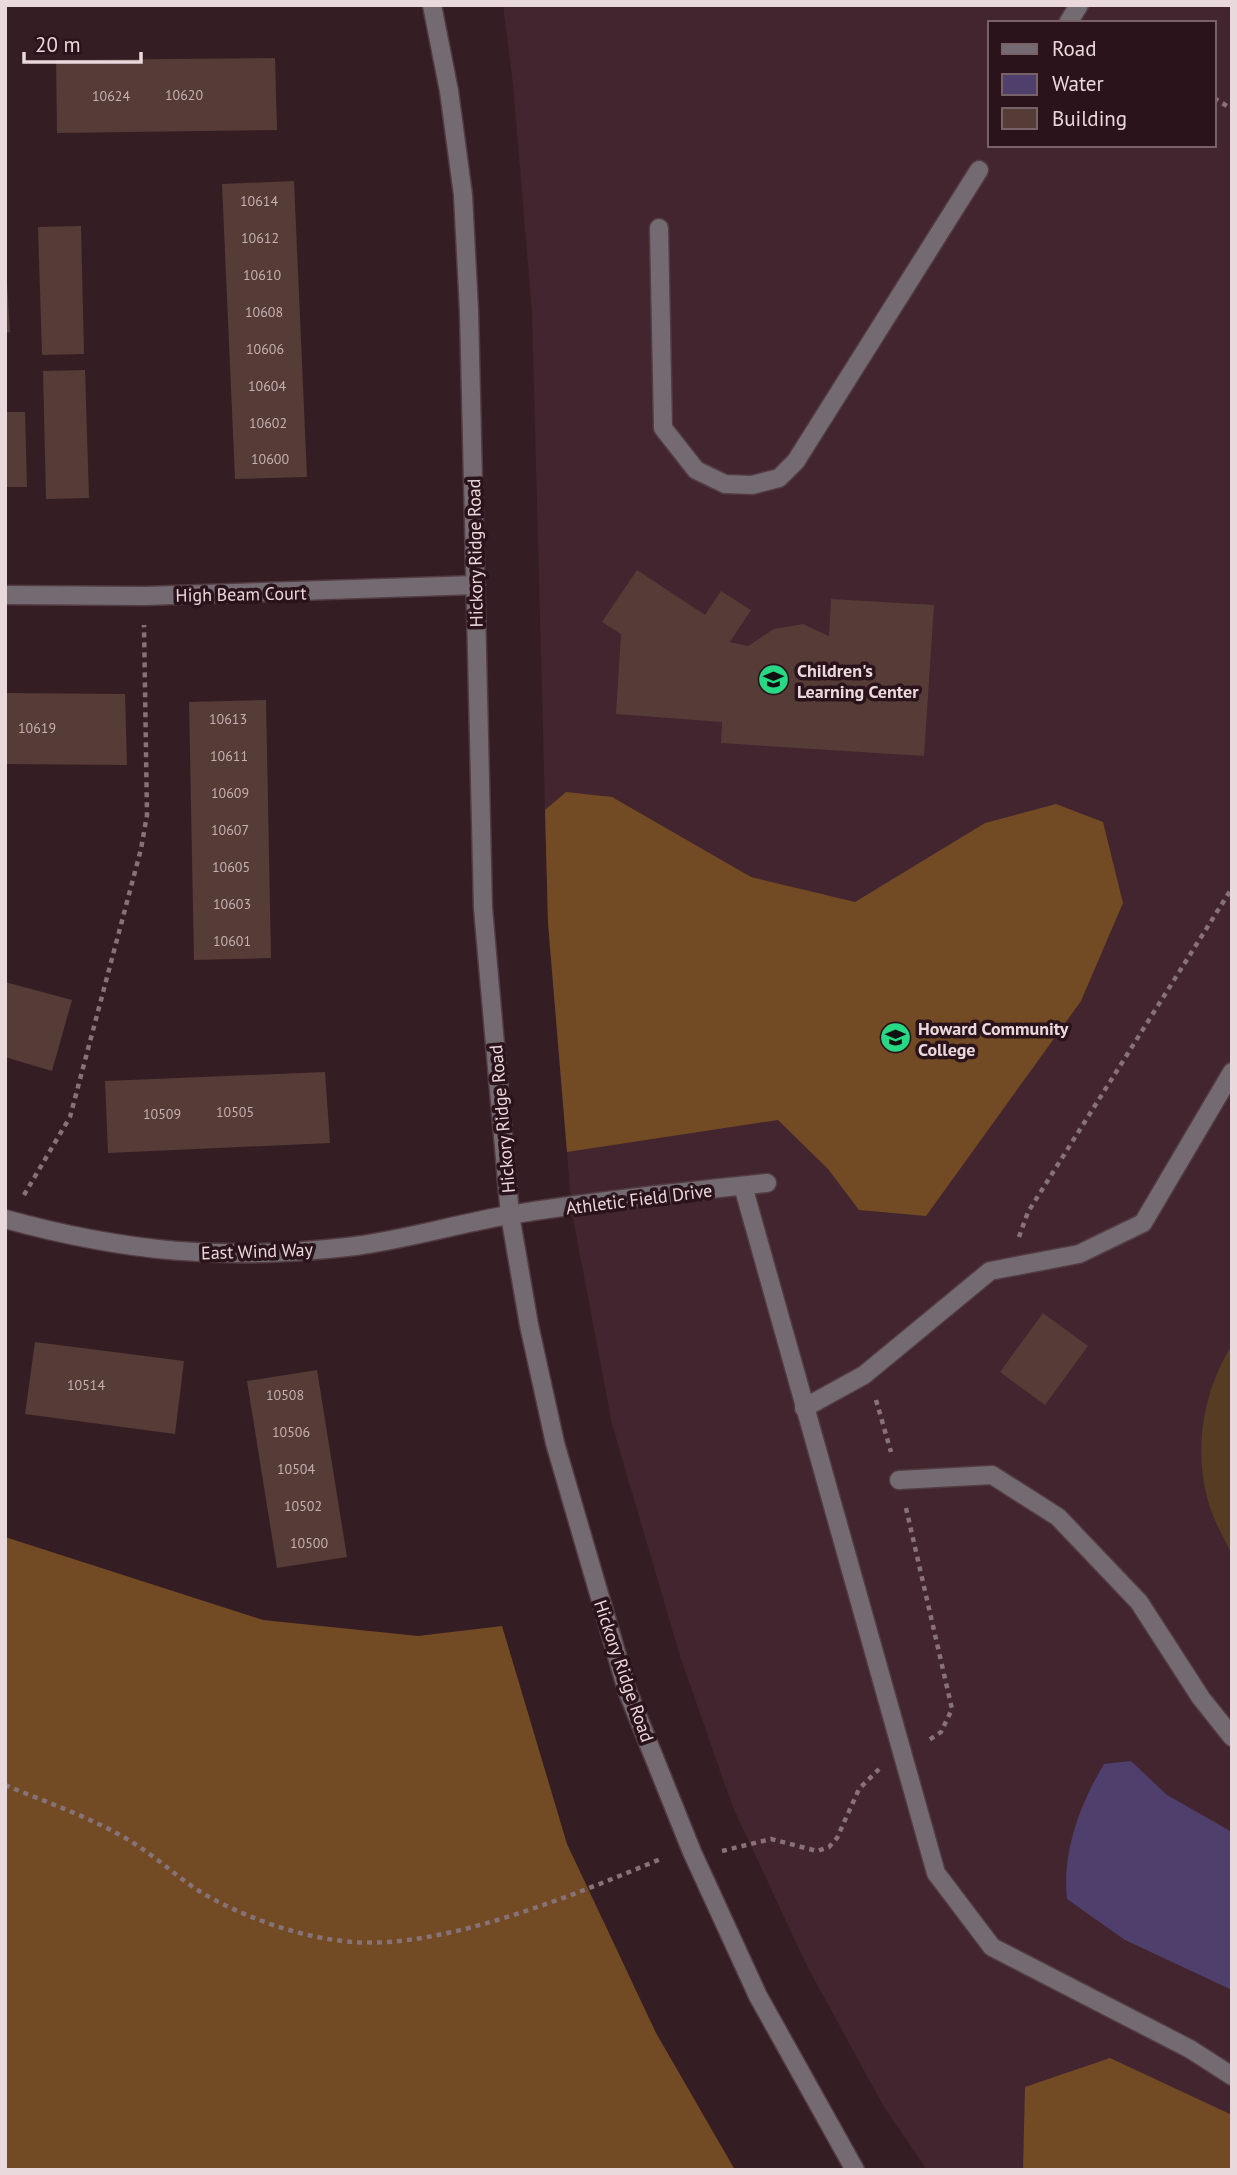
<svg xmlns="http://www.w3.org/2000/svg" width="1237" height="2175" font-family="'PT Sans',sans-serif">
<rect width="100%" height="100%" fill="#351d24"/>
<path fill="#42252e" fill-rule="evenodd" d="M503,5H1232V2170H927L884,2107L806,1964L732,1805L680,1656L612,1424L572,1213L548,923L532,313L513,84ZM990,23H1214V145H990Z"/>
<path fill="#573c24" d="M1232,1345V1554C1225,1540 1216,1525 1211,1510C1192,1456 1202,1392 1232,1345Z"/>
<g fill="#724b25">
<polygon points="566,792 612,797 751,877 855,902 985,823 1056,804 1103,822 1123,903 1081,1001 926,1216 859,1210 828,1169 778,1120 567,1152 548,923 545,810"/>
<polygon points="5,1537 263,1620 418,1636 502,1626 567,1844 656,2033 735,2170 5,2170"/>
<polygon points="1110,2058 1232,2115 1232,2170 1023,2170 1025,2087"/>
</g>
<path fill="#4f3f6c" d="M1131,1761L1167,1795L1232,1832V1990L1125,1940L1067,1899C1062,1852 1080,1804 1104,1764Z"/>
<g fill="#563c36">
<polygon points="275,58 277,130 57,133 56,60"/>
<polygon points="294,181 307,477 235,479 222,184"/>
<polygon points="81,226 84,354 42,355 38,227"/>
<polygon points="7,283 10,332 5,333 5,284"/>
<polygon points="85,370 89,498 46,499 43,371"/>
<polygon points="5,412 25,412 27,487 5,487"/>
<polygon points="637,570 705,615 721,591 751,610 730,642 748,646 774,629 803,624 829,636 831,599 934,605 924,756 721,743 722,722 616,714 621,634 602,622"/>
<polygon points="5,693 125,694 127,765 5,764"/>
<polygon points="266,700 271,958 194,960 189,702"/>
<polygon points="5,982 72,1000 52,1071 5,1057"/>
<polygon points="325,1072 330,1143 108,1153 105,1081"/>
<polygon points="1043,1313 1088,1346 1045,1405 1000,1372"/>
<polygon points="35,1342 184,1361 175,1434 25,1414"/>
<polygon points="317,1370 347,1557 277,1568 247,1381"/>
</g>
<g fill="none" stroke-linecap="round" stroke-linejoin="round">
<defs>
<g id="minor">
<polyline points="432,5 449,91 463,195 469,311 483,908 510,1215 529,1325 555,1443 627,1690 692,1852 758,1996 855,2170"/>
<polyline points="1068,23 1079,5"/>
<polyline points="659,228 663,428 696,470 725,484 752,485 779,478 796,461 979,170"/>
<polyline points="5,595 145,596 476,585"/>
<polyline points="743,1186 936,1873 992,1947 1190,2049 1232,2076"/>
<path d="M5,1219C125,1252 224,1261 347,1247C401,1241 455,1224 509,1215C594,1201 682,1192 767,1183"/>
<polyline points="804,1408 864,1375 990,1271 1079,1254 1143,1223 1232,1072"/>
<polyline points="899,1480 992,1475 1058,1517 1139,1602 1201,1698 1232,1737"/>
</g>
</defs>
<use href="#minor" stroke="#523b41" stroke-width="21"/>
<g stroke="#877278" stroke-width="4.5" stroke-dasharray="5 5" stroke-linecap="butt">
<polyline points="1214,98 1232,109"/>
<polyline points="24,1195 70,1117 141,849 147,815 144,625"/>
<polyline points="1019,1237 1028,1212 1232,888"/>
<polyline points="876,1400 891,1452"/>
<polyline points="906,1508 952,1709 941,1732 929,1740"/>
<path d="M5,1785C48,1803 96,1819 135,1844C162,1861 184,1884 213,1899C254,1921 307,1939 354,1942C445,1949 579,1893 663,1858"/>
<polyline points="722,1851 771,1839 817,1851 829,1847 837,1838 859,1789 879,1769"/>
</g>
<use href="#minor" stroke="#746a72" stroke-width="18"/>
</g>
<defs>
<symbol id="university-disc" viewBox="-11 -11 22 22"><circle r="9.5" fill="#27d885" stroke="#2a131a"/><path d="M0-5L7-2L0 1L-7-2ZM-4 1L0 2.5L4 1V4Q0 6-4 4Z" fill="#111"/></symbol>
</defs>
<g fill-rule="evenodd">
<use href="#university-disc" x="756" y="662" width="35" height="35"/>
<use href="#university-disc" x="878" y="1020" width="35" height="35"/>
</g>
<g text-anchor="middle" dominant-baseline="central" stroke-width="7" stroke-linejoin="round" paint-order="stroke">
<g font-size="14" fill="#c4b1b2">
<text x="184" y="95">10620</text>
<text x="111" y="96">10624</text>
<text x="259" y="201">10614</text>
<text x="260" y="238">10612</text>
<text x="262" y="275">10610</text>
<text x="264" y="312">10608</text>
<text x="265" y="349">10606</text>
<text x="267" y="386">10604</text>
<text x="268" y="423">10602</text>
<text x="270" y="459">10600</text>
<text x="228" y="719">10613</text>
<text x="37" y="728">10619</text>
<text x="229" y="756">10611</text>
<text x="230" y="793">10609</text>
<text x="230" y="830">10607</text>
<text x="231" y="867">10605</text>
<text x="232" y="904">10603</text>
<text x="232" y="941">10601</text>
<text x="235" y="1112">10505</text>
<text x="162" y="1114">10509</text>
<text x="86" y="1385">10514</text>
<text x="285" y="1395">10508</text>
<text x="291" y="1432">10506</text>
<text x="296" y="1469">10504</text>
<text x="303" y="1506">10502</text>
<text x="309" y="1543">10500</text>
</g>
<g font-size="18" fill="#e9d8dc" stroke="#2a131a">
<text transform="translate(475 553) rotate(-91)">Hickory Ridge Road</text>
<text transform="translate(241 594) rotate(-1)">High Beam Court</text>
<text transform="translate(502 1119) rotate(-95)">Hickory Ridge Road</text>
<text transform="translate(639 1199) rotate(-7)">Athletic Field Drive</text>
<text transform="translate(257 1251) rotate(-2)">East Wind Way</text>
<text transform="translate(624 1671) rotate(71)">Hickory Ridge Road</text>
</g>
<g font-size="18" font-weight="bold" fill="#e9d8dc" stroke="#2a131a" text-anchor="start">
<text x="797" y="670">Children's<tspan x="797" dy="21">Learning Center</tspan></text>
<text x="918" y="1028">Howard Community<tspan x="918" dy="21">College</tspan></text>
</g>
</g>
<rect width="1237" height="2175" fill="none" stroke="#e9d8dc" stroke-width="14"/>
<rect x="988" y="21" width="228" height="126" fill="#2a131a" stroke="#766268" stroke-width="2"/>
<rect x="1002" y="44" width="35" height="10" fill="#746a72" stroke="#766268" stroke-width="2"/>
<text x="1052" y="56" font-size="21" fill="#e9d8dc">Road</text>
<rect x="1002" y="74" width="35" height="21" fill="#4f3f6c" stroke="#766268" stroke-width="2"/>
<text x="1052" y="91" font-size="21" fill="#e9d8dc">Water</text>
<rect x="1002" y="108" width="35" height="21" fill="#563c36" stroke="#766268" stroke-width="2"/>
<text x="1052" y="126" font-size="21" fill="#e9d8dc">Building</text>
<path d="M24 52v10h117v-10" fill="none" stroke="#e9d8dc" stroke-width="3.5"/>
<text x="35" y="52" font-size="21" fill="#e9d8dc" stroke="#2a131a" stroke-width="5" paint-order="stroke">20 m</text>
</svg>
